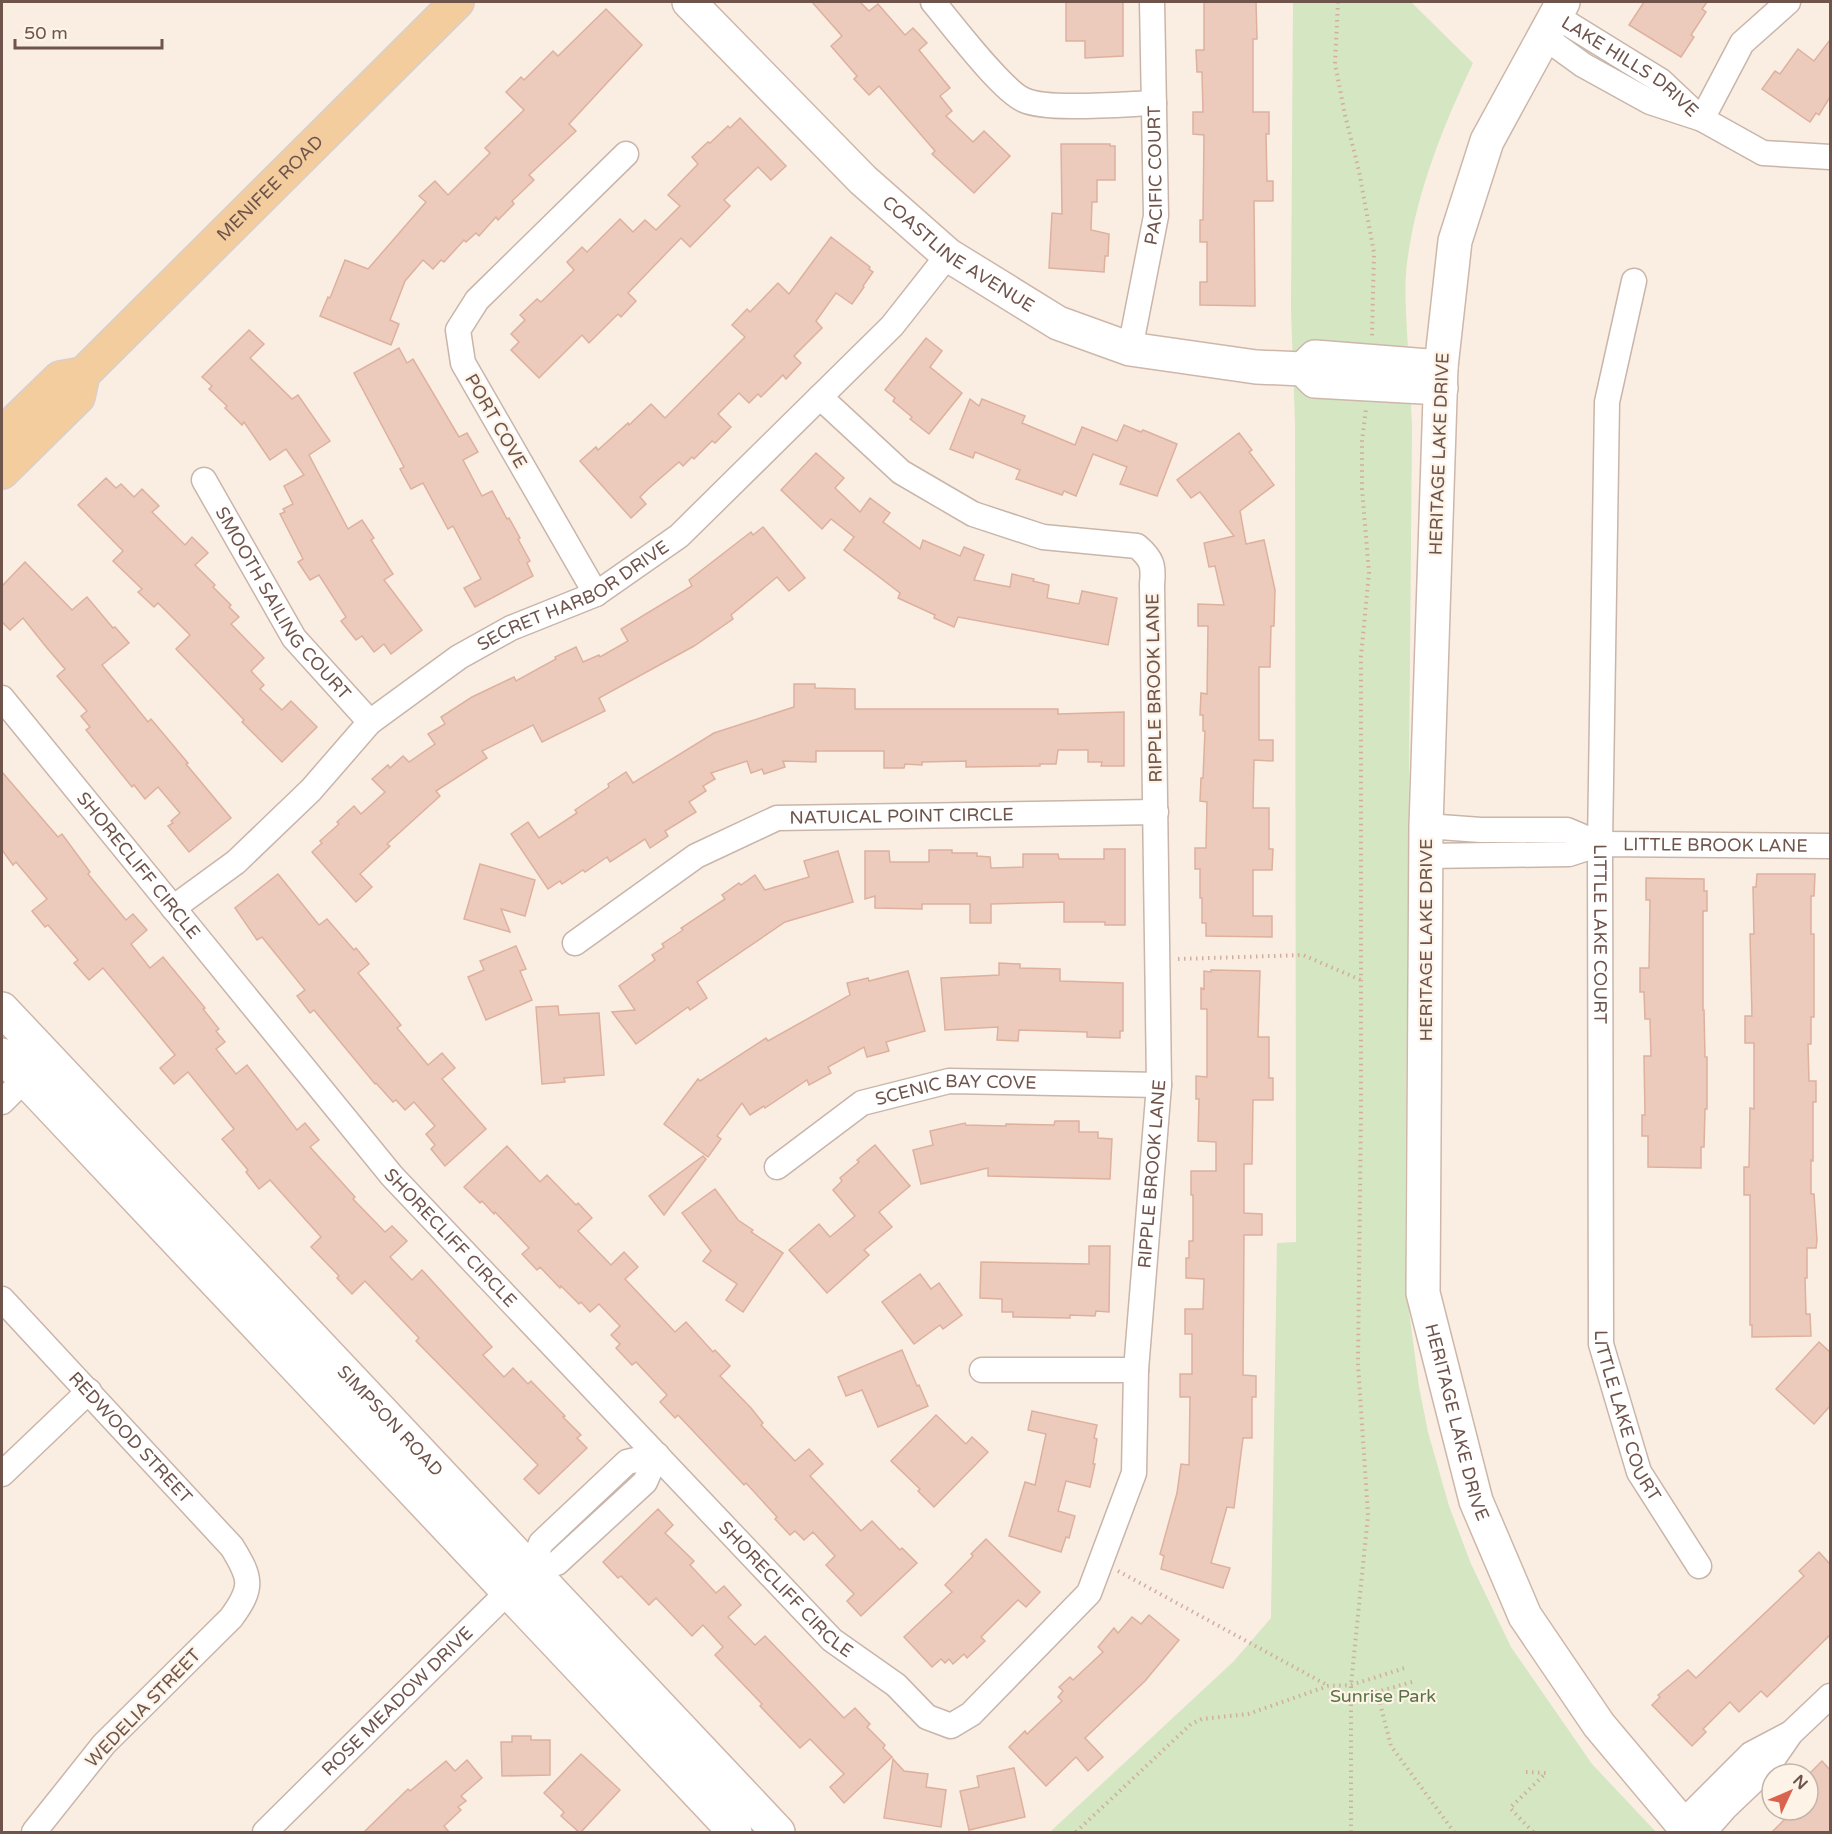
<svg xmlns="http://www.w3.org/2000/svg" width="1832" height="1834" font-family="'Varela Round',sans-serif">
<rect width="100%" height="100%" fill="#faeee2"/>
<path fill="#d4e6c2" d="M1293,2H1411L1473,63C1443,126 1416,193 1407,263C1404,286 1406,309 1407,332C1409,363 1410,393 1412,424L1405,1239L1409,1311L1419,1387L1428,1432L1449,1506L1471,1564L1511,1647L1592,1764L1656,1832H1050L1234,1661L1271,1618L1277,1243L1296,1242L1295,423L1291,310Z"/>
<g fill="#edcbbc" stroke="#deb09e" stroke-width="1.5">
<polygon points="812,2 860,2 869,11 878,4 905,35 913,28 927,43 919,50 950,88 940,96 952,111 946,116 973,142 984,131 1010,156 974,193 932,154 935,151 879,86 869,95 854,79 857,76 831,46 842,36"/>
<polygon points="1066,2 1123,2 1123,56 1085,58 1085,41 1066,41"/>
<polygon points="1204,2 1256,2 1257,39 1253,39 1253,112 1269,112 1269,134 1266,134 1267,181 1273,181 1273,201 1254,201 1255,306 1200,305 1200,282 1207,282 1207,242 1200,242 1200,220 1203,220 1204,135 1193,134 1193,112 1203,112 1202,72 1197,72 1196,50 1204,50"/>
<polygon points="1644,2 1707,2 1702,9 1706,12 1691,35 1694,37 1681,57 1629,25"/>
<polygon points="606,9 642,45 569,124 576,131 529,175 534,180 512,201 514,204 498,220 496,217 479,236 476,233 466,242 464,240 444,262 441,260 433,269 423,260 405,281 390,320 399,324 391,345 320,316 328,297 330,298 345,260 368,269 426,202 419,196 435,181 448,195 490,153 485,148 524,110 506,92 521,77 524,80 553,51 558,56"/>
<polygon points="1830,40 1830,97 1819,115 1816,113 1810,122 1762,89 1775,71 1780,74 1798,49 1814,61"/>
<polygon points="740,118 786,166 771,180 758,167 724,200 730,206 690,247 681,238 628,293 636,301 621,317 618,314 589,343 582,335 539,378 511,350 519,342 511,334 525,320 520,315 537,299 541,302 574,270 567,262 582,247 587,252 620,219 633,232 645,220 656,230 680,206 668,195 698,164 692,157 708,142 710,143 728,126 730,128"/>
<polygon points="1061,144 1110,144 1110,146 1115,146 1115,180 1097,180 1097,202 1092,202 1091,230 1109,234 1108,256 1105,256 1104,272 1049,268 1052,213 1062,214"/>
<polygon points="831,237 870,267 869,269 873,272 863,286 864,287 852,304 836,293 816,321 822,328 794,356 801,363 786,379 783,375 761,397 758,394 749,403 739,393 718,414 731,427 715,443 712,441 694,459 692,457 683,466 679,462 648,489 640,497 646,504 631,518 580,461 596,447 598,450 628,423 629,425 651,404 665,418 745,337 732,325 747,309 750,312 778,283 789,294"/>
<polygon points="249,330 264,344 250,358 292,399 298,395 330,441 309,455 348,529 362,520 374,538 371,540 393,574 384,580 422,630 391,654 384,644 374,652 362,636 356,640 341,621 346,617 319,575 310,580 298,562 303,559 280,514 285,512 283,509 293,504 284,486 304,475 286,449 270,460 244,422 242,425 225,408 227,406 209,389 212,386 202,377"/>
<polygon points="926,338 942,351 930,367 962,393 929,434 910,419 912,417 893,401 895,398 885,390"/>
<polygon points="399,348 407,363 413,359 459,437 467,433 478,452 463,460 482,496 492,491 507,519 509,518 520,538 518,539 530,561 527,563 533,576 475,607 464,588 481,579 453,526 448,529 423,483 411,489 400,469 404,467 354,373"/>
<polygon points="970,399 979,406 982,399 1025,416 1022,423 1075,445 1082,427 1117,441 1124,425 1141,432 1143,430 1177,444 1157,496 1120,484 1127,467 1093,454 1076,496 1064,491 1062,495 1016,479 1020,470 975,452 973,458 950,449"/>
<polygon points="1239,433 1252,450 1249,452 1274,485 1240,511 1246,544 1264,540 1275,590 1274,626 1271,626 1270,667 1259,667 1259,740 1273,740 1273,761 1254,760 1253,808 1269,808 1269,849 1273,849 1272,870 1253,870 1253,916 1272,916 1272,937 1206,936 1206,923 1202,923 1202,898 1200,898 1200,869 1195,869 1195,848 1206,848 1207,802 1200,801 1201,778 1203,778 1205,731 1203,731 1203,715 1200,715 1201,693 1207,694 1208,626 1198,626 1198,604 1224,605 1215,566 1209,567 1204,543 1234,536 1200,492 1191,498 1177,480"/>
<polygon points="816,453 844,478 835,488 860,512 870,498 890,513 883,522 920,549 923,540 960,556 964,547 984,555 974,580 1010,587 1012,574 1034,579 1033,581 1049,585 1047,598 1079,604 1082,591 1117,598 1108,645 958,617 954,627 934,618 935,615 898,598 900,593 844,550 854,537 831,519 822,529 781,490"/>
<polygon points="106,478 116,488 121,484 134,497 142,489 159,506 152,512 185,545 192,537 208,553 195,565 215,585 213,587 231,605 229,607 239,617 231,624 264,658 251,671 264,685 260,689 282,710 291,701 317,727 282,762 242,722 244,720 176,649 190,635 158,603 154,607 138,592 142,589 113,561 123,551 78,505"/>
<polygon points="763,527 805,578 789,591 777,577 731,615 733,619 694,646 599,698 605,711 542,742 533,725 482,751 487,758 436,791 440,796 387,844 390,846 360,874 372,887 356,902 312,852 322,843 320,841 339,824 337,822 354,806 361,814 385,792 372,779 388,765 390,768 403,756 409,762 435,744 428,734 445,724 441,717 472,697 514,677 516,681 556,659 555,657 576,647 583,662 599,655 600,657 628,641 621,629 692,586 689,580 751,532 753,535"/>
<polygon points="25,562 72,610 87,597 113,628 115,627 129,643 102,665 148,722 151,719 188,763 186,764 231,818 189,852 168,826 173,823 171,821 180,813 158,787 145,799 134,785 132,787 86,730 90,727 81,716 87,711 57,676 65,669 47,648 23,618 10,630 2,622 2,586"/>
<polygon points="794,684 815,684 815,688 855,689 855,709 1058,709 1058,714 1124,712 1124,766 1101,766 1102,762 1088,762 1088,750 1058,750 1056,764 1040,764 1040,766 966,767 966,761 922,762 922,765 905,764 904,768 884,768 884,751 816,751 816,762 783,761 785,767 764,774 762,769 751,773 747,761 711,773 715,779 703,786 706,791 689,802 696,812 665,831 668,836 650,848 645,839 610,862 607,857 585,872 583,870 562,884 560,881 548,889 511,834 528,822 539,838 577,813 575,810 609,787 608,784 626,772 633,783 714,733 794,707"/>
<polygon points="2,772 58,837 62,834 90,872 88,874 126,920 133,914 147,930 131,944 150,968 163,957 205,1008 203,1009 219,1029 216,1031 225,1042 216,1049 236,1074 247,1065 297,1130 305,1123 319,1140 310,1147 355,1197 353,1199 385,1232 392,1226 407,1241 390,1257 412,1280 422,1270 492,1347 483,1355 504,1377 513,1368 528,1384 531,1381 565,1416 563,1417 581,1435 577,1438 587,1448 539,1494 524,1479 538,1465 416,1341 419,1338 365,1281 352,1294 337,1278 339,1276 311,1247 321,1237 270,1180 259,1189 246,1172 248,1170 222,1139 234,1129 188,1072 174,1084 160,1068 175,1055 124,993 103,968 89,980 74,963 78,960 48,925 45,927 32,911 47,899 16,862 13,865 2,850"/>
<polygon points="1104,849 1125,849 1125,925 1105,925 1105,922 1064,922 1064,902 991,904 991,923 970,923 970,904 922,904 922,909 875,908 875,896 865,899 865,851 889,851 890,862 929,862 929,850 952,850 952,853 977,853 977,856 990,857 991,868 1023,867 1023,854 1058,854 1059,859 1104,859"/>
<polygon points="838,851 853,902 785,922 697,982 707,998 690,1010 688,1007 636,1044 612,1012 635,1010 619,986 655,960 652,955 664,947 662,944 683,930 681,928 725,899 722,895 739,883 741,885 755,875 765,890 809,877 804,861"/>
<polygon points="480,864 535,880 525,916 501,909 510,932 464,919"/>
<polygon points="278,874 319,925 327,919 354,950 356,948 369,964 358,973 401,1025 397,1028 428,1065 442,1053 455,1068 442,1079 486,1129 445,1166 431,1149 435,1145 426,1134 435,1126 414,1102 405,1110 396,1100 393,1102 376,1083 375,1084 314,1010 310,1013 297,996 305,990 262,937 257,940 235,908"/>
<polygon points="1757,874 1815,874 1814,896 1811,896 1811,934 1814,934 1814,1017 1811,1017 1811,1044 1808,1044 1809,1081 1816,1081 1816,1102 1813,1102 1813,1161 1811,1160 1811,1194 1814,1194 1817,1240 1816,1248 1807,1248 1807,1278 1805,1278 1806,1314 1810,1314 1811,1336 1752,1337 1752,1325 1750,1325 1750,1195 1744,1195 1744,1167 1749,1167 1750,1108 1754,1109 1754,1043 1745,1043 1745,1016 1752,1016 1750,934 1754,934 1753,887 1756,887"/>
<polygon points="1646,878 1704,879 1704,891 1707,891 1707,911 1703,911 1703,1010 1704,1010 1705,1057 1707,1057 1707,1109 1705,1109 1704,1147 1701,1147 1701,1168 1648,1167 1648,1136 1642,1136 1642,1115 1645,1115 1644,1056 1651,1056 1650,1019 1645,1019 1644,992 1640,992 1640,968 1649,968 1650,900 1646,900"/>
<polygon points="516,946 526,969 520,971 532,1000 486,1020 468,977 484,970 480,961"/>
<polygon points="999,963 1020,964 1020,968 1060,969 1060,981 1123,983 1123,1031 1120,1031 1120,1038 1087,1037 1087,1032 1019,1030 1018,1041 997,1040 998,1027 945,1030 941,978 999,975"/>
<polygon points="1211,970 1260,971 1258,1037 1269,1037 1269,1078 1273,1078 1273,1100 1253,1100 1252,1164 1244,1164 1244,1213 1262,1214 1262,1235 1244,1235 1243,1375 1256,1376 1256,1397 1252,1397 1252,1438 1243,1438 1234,1508 1227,1507 1211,1563 1230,1568 1223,1588 1161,1569 1164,1556 1160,1554 1177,1493 1181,1464 1189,1465 1190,1397 1180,1397 1180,1374 1192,1374 1192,1334 1185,1334 1185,1309 1203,1309 1204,1279 1186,1278 1186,1258 1189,1258 1189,1241 1193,1241 1193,1195 1191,1195 1191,1171 1216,1171 1216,1142 1198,1141 1199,1099 1196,1099 1196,1076 1207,1077 1207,1009 1201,1009 1201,988 1204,989 1204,971 1211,972"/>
<polygon points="908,971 925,1031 886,1042 889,1051 867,1057 864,1047 828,1067 831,1073 809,1085 807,1080 765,1108 764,1106 750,1115 742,1103 717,1136 721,1139 708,1157 664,1124 698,1079 700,1081 766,1038 768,1041 850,995 847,983 868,978 869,981"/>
<polygon points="558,1006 559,1015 599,1013 604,1075 564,1078 565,1082 542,1084 536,1007"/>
<polygon points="1055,1121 1079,1121 1079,1132 1098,1132 1098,1138 1112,1139 1110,1179 988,1176 988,1168 921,1184 913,1150 933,1145 930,1131 965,1123 966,1125 1006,1126 1006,1124 1054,1125"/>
<polygon points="875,1145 910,1186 879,1212 892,1227 864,1250 869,1255 827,1293 789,1250 819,1224 830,1237 855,1216 833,1190 842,1181 840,1178 859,1162 857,1160"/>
<polygon points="507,1146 540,1182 547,1175 576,1205 578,1203 592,1218 578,1231 611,1265 624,1252 638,1267 625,1279 675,1332 686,1322 713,1352 715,1350 730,1366 720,1376 751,1408 763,1423 761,1425 795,1461 809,1449 823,1464 810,1476 861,1531 872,1521 900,1550 902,1548 917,1563 861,1616 847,1601 854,1594 826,1565 835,1556 813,1532 804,1540 795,1531 790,1535 775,1519 777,1517 746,1483 744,1485 678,1415 675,1418 660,1402 667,1395 636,1362 632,1365 616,1348 620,1344 611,1335 620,1326 599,1304 590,1312 581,1302 579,1304 561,1286 560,1288 540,1267 537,1270 522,1254 529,1248 495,1212 494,1214 482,1201 480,1203 464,1187"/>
<polygon points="703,1156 706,1159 664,1215 649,1196"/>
<polygon points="715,1189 738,1220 753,1230 751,1232 783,1253 743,1312 726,1300 737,1284 703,1261 711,1251 682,1213"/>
<polygon points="1089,1246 1110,1246 1109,1312 1096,1311 1095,1316 1070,1315 1070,1318 1013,1317 1013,1312 1002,1312 1002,1299 980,1298 981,1262 1089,1264"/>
<polygon points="920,1274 931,1289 939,1283 962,1315 943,1329 940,1325 914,1344 882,1302"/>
<polygon points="1819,1342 1830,1352 1830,1406 1814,1424 1776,1389"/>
<polygon points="902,1350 917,1386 919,1385 928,1406 878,1427 862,1390 846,1396 838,1377"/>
<polygon points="1032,1411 1097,1425 1094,1438 1097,1439 1093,1464 1095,1464 1090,1487 1066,1481 1058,1511 1075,1516 1069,1538 1066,1537 1061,1552 1009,1536 1025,1482 1035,1485 1046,1434 1028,1430"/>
<polygon points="936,1415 966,1444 972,1437 988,1452 934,1507 918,1491 920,1489 891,1461"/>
<polygon points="658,1509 673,1525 665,1533 694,1561 690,1565 716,1593 724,1586 741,1605 728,1617 755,1645 765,1636 844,1718 855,1708 870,1724 867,1727 885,1745 883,1748 892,1757 844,1803 830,1787 844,1774 810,1739 800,1748 760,1706 762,1704 715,1655 723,1647 703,1625 692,1636 656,1598 649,1605 621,1576 618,1578 603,1562"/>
<polygon points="986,1539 1040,1592 1026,1607 1018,1600 981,1637 985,1641 967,1658 964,1654 953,1664 949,1659 945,1663 941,1659 932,1667 904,1637 952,1592 945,1585 973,1556 971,1554"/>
<polygon points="1819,1552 1830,1564 1830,1635 1767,1697 1761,1691 1739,1712 1730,1702 1703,1729 1706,1732 1692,1746 1652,1705 1660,1697 1658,1695 1688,1670 1696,1678 1804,1576 1799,1571"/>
<polygon points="1149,1615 1179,1640 1145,1681 1085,1738 1103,1757 1088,1771 1076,1757 1046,1786 1009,1747 1025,1731 1027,1734 1062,1701 1058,1697 1063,1691 1059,1687 1070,1677 1073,1680 1103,1652 1098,1647 1114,1628 1118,1633 1132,1617 1141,1624"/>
<polygon points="512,1736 531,1736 531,1740 550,1740 550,1775 502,1776 501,1742 512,1742"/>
<polygon points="581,1754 620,1790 580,1833 561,1816 564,1812 544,1793"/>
<polygon points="893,1759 904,1771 928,1774 926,1787 946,1790 941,1827 884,1818"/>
<polygon points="467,1760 482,1778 461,1796 466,1801 458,1807 461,1810 444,1826 450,1833 363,1833 408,1789 410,1791 446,1761 455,1771"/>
<polygon points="1822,1761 1830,1770 1830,1833 1771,1833 1794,1810 1808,1810 1808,1775"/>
<polygon points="1014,1768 1025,1817 969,1830 960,1791 979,1787 977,1776"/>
</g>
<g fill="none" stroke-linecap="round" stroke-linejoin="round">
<defs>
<g id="street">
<path d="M933,2C951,23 1001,90 1024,100C1047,111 1125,104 1154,103"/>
<path id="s1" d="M1554,15L1661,81L1695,113"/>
<polyline points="1543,36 1583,65 1650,102 1702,119 1763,153 1830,157"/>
<polyline points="1702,119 1742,43 1788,2"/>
<path id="s2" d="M1634,281L1607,402L1600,844L1601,1344L1639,1472L1699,1566"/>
<path id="s3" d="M1130,349L1156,216L1152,2"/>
<path id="s4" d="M204,480L294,638L370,722"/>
<polyline points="596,594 463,363 458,330 477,300 626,154"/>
<path id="s5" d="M2,698L392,1176L832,1640L896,1685L927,1717L951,1726L971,1714L1089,1593L1134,1473L1136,1370L1159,1085L1152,584C1154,565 1152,559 1137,546L1043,537L973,514L901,472L820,397"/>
<polyline points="1426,826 1481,830 1567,830 1600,844"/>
<path id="s6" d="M1426,856L1569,854L1600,844L1830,846"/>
<path id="s7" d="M173,908L236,862L311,790L370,722L459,657L511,628L596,594L679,536L892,326L948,255"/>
<path id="s8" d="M575,943L696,856L777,818L1156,812"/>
<polyline points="2,1102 36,1068"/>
<path id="s9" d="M777,1167L862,1103L949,1081L1159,1085"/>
<path id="s10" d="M2,1299L232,1547C251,1578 254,1587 231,1618L104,1744L34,1832"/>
<polyline points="982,1370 1136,1370"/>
<polyline points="2,1474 89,1391"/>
<polyline points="530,1570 557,1563 645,1482 657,1455"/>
<polyline points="1681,1824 1751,1754 1789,1734"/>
<path id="s11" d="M265,1832L530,1570L541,1543L627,1462L657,1455"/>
<polyline points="1704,1832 1725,1808 1766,1769 1791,1733 1830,1696"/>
</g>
<g id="secondary">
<path id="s12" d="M689,2L863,180L948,255L1058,323L1130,349L1256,367L1303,369L1315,381L1441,388"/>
<path id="s13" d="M1563,2L1487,141L1455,241L1441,367L1426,826L1423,1293L1476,1501L1525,1616L1599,1725L1689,1832"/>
<polyline points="1303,369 1315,357 1441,367"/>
<path id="s14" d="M2,1009L778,1832"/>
<polyline points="2,1055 735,1832"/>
</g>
<g id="primary">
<polyline points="2,434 60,378 83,374"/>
<path id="s15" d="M2,472L78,397L83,374L457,2"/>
</g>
</defs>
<use href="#street" stroke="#c9b5aa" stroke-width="27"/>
<use href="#secondary" stroke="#ceb7aa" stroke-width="36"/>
<use href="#primary" stroke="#d7cfcd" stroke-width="36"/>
<g stroke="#d1aea0" stroke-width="4" stroke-dasharray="1.5 4.5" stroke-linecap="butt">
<polyline points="1338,2 1335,64 1345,115 1359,171 1374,253 1372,336"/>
<polyline points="1178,959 1303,955 1361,980"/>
<polyline points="1118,1571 1327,1685"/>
<polyline points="1412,1682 1377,1692 1391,1746 1454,1832"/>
<polyline points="1526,1772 1546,1773 1510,1808 1533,1832"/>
<polyline points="1076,1832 1191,1724 1202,1719 1248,1714 1328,1686 1351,1685 1408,1667"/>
<polyline points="1351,1832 1351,1685 1368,1515 1358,1364 1361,1109 1361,656 1369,573 1362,489 1362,440 1366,409"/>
</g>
<use href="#street" stroke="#fff" stroke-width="24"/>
<use href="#secondary" stroke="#fff" stroke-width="33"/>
<use href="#primary" stroke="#f4cd9f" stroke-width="33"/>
</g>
<g text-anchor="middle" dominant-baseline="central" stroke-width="4.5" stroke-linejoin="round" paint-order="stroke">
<g font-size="18" fill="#6f544b" stroke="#fdf3e7">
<text stroke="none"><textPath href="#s1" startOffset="92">LAKE HILLS DRIVE</textPath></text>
<text stroke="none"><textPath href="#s3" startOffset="176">PACIFIC COURT</textPath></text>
<text stroke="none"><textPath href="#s15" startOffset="394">MENIFEE ROAD</textPath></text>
<text stroke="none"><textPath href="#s12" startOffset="370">COASTLINE AVENUE</textPath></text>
<text transform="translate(496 421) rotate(60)">PORT COVE</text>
<text transform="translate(1439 454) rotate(-88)">HERITAGE LAKE DRIVE</text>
<text stroke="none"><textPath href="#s7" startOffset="512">SECRET HARBOR DRIVE</textPath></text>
<text stroke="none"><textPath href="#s4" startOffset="147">SMOOTH SAILING COURT</textPath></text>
<text transform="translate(1154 688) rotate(-91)">RIPPLE BROOK LANE</text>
<text stroke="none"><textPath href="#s8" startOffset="363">NATUICAL POINT CIRCLE</textPath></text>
<text stroke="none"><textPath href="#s6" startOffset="291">LITTLE BROOK LANE</textPath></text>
<text stroke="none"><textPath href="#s5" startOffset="216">SHORECLIFF CIRCLE</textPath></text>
<text stroke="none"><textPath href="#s2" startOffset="656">LITTLE LAKE COURT</textPath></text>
<text transform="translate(1426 940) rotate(-90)">HERITAGE LAKE DRIVE</text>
<text stroke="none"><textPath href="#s9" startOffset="202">SCENIC BAY COVE</textPath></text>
<text stroke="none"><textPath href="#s5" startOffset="2025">RIPPLE BROOK LANE</textPath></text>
<text stroke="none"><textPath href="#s5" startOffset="702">SHORECLIFF CIRCLE</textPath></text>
<text stroke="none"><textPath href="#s2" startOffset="1142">LITTLE LAKE COURT</textPath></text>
<text stroke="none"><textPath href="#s14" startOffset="566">SIMPSON ROAD</textPath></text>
<text stroke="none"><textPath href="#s13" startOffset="1450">HERITAGE LAKE DRIVE</textPath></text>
<text stroke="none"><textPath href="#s10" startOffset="189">REDWOOD STREET</textPath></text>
<text stroke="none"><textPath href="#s5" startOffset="1188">SHORECLIFF CIRCLE</textPath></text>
<text stroke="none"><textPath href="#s11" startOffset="186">ROSE MEADOW DRIVE</textPath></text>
<text transform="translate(143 1708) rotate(-46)">WEDELIA STREET</text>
</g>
<g font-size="18" fill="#567444" stroke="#fdf3e7">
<text x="1383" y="1696">Sunrise Park</text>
</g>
</g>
<rect width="1832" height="1834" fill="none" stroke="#6f544b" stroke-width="6"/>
<g transform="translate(1790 1792) rotate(46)"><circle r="28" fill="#fdf3e7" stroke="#c4b3a9" stroke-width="1.5"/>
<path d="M0-4.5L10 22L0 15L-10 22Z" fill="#da6350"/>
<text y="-9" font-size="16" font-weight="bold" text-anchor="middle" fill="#6f544b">N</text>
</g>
<path d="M15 39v9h147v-9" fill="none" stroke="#6f544b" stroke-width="3"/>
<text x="24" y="39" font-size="18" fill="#6f544b" stroke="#fdf3e7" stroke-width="4.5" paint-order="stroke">50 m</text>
</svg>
